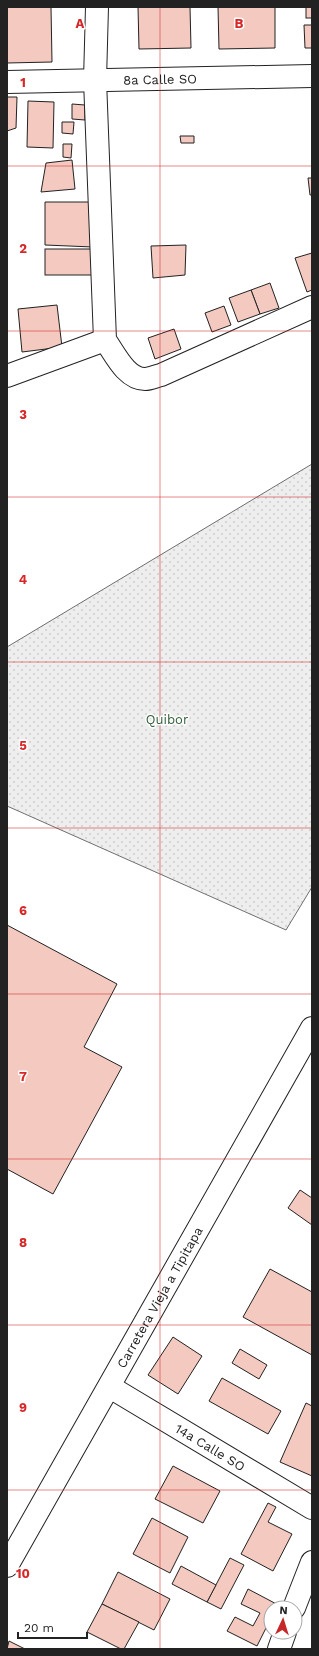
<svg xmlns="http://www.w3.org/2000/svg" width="319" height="1656" font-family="'Work Sans',sans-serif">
<defs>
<pattern id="park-dots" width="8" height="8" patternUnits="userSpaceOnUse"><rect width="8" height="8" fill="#eee"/><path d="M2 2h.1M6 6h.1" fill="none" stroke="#ccc" stroke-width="1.8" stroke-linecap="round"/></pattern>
</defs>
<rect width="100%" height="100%" fill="#fff"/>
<polygon fill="url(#park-dots)" stroke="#6f6f6f" points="312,464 312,887 286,930 7,806 7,647"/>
<g fill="#f3c9c0" stroke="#222">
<polygon points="7,7 51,7 52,62 7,63"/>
<polygon points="138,7 190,7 191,48 139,49"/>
<polygon points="218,7 275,7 275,48 219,49"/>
<rect x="306" y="7" width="6" height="11"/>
<polygon points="304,25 312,25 312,48 305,48"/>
<polygon points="7,97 17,97 16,128 7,131"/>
<polygon points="28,101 54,102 53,148 27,147"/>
<polygon points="72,104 85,105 85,120 72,119"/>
<polygon points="62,122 74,122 73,134 62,133"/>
<polygon points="180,136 194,136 194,143 181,143"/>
<polygon points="63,144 72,144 71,158 63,157"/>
<polygon points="72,160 75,189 41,192 46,163"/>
<polygon points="308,178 312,178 312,195 310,195"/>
<polygon points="45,202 91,202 93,247 45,245"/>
<polygon points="186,245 185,275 153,278 151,246"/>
<rect x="45" y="249" width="47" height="26"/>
<polygon points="312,253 312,290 307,292 295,258"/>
<polygon points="270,283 279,308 260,314 251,290"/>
<polygon points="251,290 260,314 238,322 229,298"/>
<polygon points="57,305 62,347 22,352 18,309"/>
<polygon points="224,306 231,325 212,332 205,313"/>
<polygon points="174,329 181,349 155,359 148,338"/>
<polygon points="7,925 117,984 84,1047 122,1067 53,1194 7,1169"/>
<polygon points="300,1190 312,1198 312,1225 288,1208"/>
<polygon points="270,1269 312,1292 312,1355 243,1317"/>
<polygon points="173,1337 202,1356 178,1394 148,1375"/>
<polygon points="240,1349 267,1365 259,1379 232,1363"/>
<polygon points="222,1378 281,1411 268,1434 209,1401"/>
<polygon points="306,1403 312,1406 312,1476 280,1462"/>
<polygon points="173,1466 220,1491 203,1523 155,1499"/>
<polygon points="268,1503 276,1507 268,1522 292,1534 273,1571 241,1554"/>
<polygon points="152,1518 188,1537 170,1573 133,1554"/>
<polygon points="230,1558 244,1565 221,1609 207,1602"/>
<polygon points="181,1566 216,1585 207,1602 172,1584"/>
<polygon points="118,1572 170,1599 154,1630 102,1604"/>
<polygon points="248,1589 284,1608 271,1608 271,1631 266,1628 257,1646 227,1631 235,1617 253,1626 260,1613 241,1604"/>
<polygon points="102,1604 139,1622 124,1649 121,1649 87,1632"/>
<polygon points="9,1641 25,1649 7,1649"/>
</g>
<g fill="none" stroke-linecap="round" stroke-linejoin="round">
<defs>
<g id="minor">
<path d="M97,7L95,80L105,340C115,354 126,379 145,379C150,379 156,376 161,375L312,307"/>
<path id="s1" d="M7,82L312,76"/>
<polyline points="7,376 105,340"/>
<path id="s2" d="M110,1387L312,1508"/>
<polyline points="294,1608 312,1562"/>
<polyline points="279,1649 285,1632"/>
</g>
<g id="major">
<path id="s3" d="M7,1566L312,1028"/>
</g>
</defs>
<use href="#minor" stroke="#222" stroke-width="24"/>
<use href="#major" stroke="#222" stroke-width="24"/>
<use href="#minor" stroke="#fff" stroke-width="22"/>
<use href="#major" stroke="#fff" stroke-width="22"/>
</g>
<path fill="none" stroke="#d62828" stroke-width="1" stroke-opacity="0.55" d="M160,7V1649M7,166H312M7,331H312M7,497H312M7,662H312M7,828H312M7,994H312M7,1159H312M7,1325H312M7,1490H312"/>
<g text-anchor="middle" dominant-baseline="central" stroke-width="3" stroke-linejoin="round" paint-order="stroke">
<g font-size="13" fill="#222" stroke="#fff">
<text stroke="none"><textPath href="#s1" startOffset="153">8a Calle SO</textPath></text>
<text stroke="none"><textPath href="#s3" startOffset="309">Carretera Vieja a Tipitapa</textPath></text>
<text stroke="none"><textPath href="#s2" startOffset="117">14a Calle SO</textPath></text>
</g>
<g font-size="13" fill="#2f5e38" stroke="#fff">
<text x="167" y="719">Quibor</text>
</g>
</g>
<g font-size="13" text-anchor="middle" font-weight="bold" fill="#d62828" stroke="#fff" stroke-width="3" stroke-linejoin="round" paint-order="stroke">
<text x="80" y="28">A</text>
<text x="239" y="28">B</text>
<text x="23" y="87">1</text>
<text x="23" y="253">2</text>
<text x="23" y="419">3</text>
<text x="23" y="584">4</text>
<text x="23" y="750">5</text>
<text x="23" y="915">6</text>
<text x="23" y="1081">7</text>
<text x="23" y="1247">8</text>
<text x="23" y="1412">9</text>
<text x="23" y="1578">10</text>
</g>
<rect width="319" height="1656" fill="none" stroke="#222222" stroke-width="16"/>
<g transform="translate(283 1620) rotate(4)"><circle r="19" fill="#ffffff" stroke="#a7a7a7"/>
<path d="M0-3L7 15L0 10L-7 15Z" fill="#c62828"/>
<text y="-6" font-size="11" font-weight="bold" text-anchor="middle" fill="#222222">N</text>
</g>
<path d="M18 1632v6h69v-6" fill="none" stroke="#222222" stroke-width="2"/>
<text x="24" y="1632" font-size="12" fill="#222222" stroke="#ffffff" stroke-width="3" paint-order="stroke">20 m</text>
</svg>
